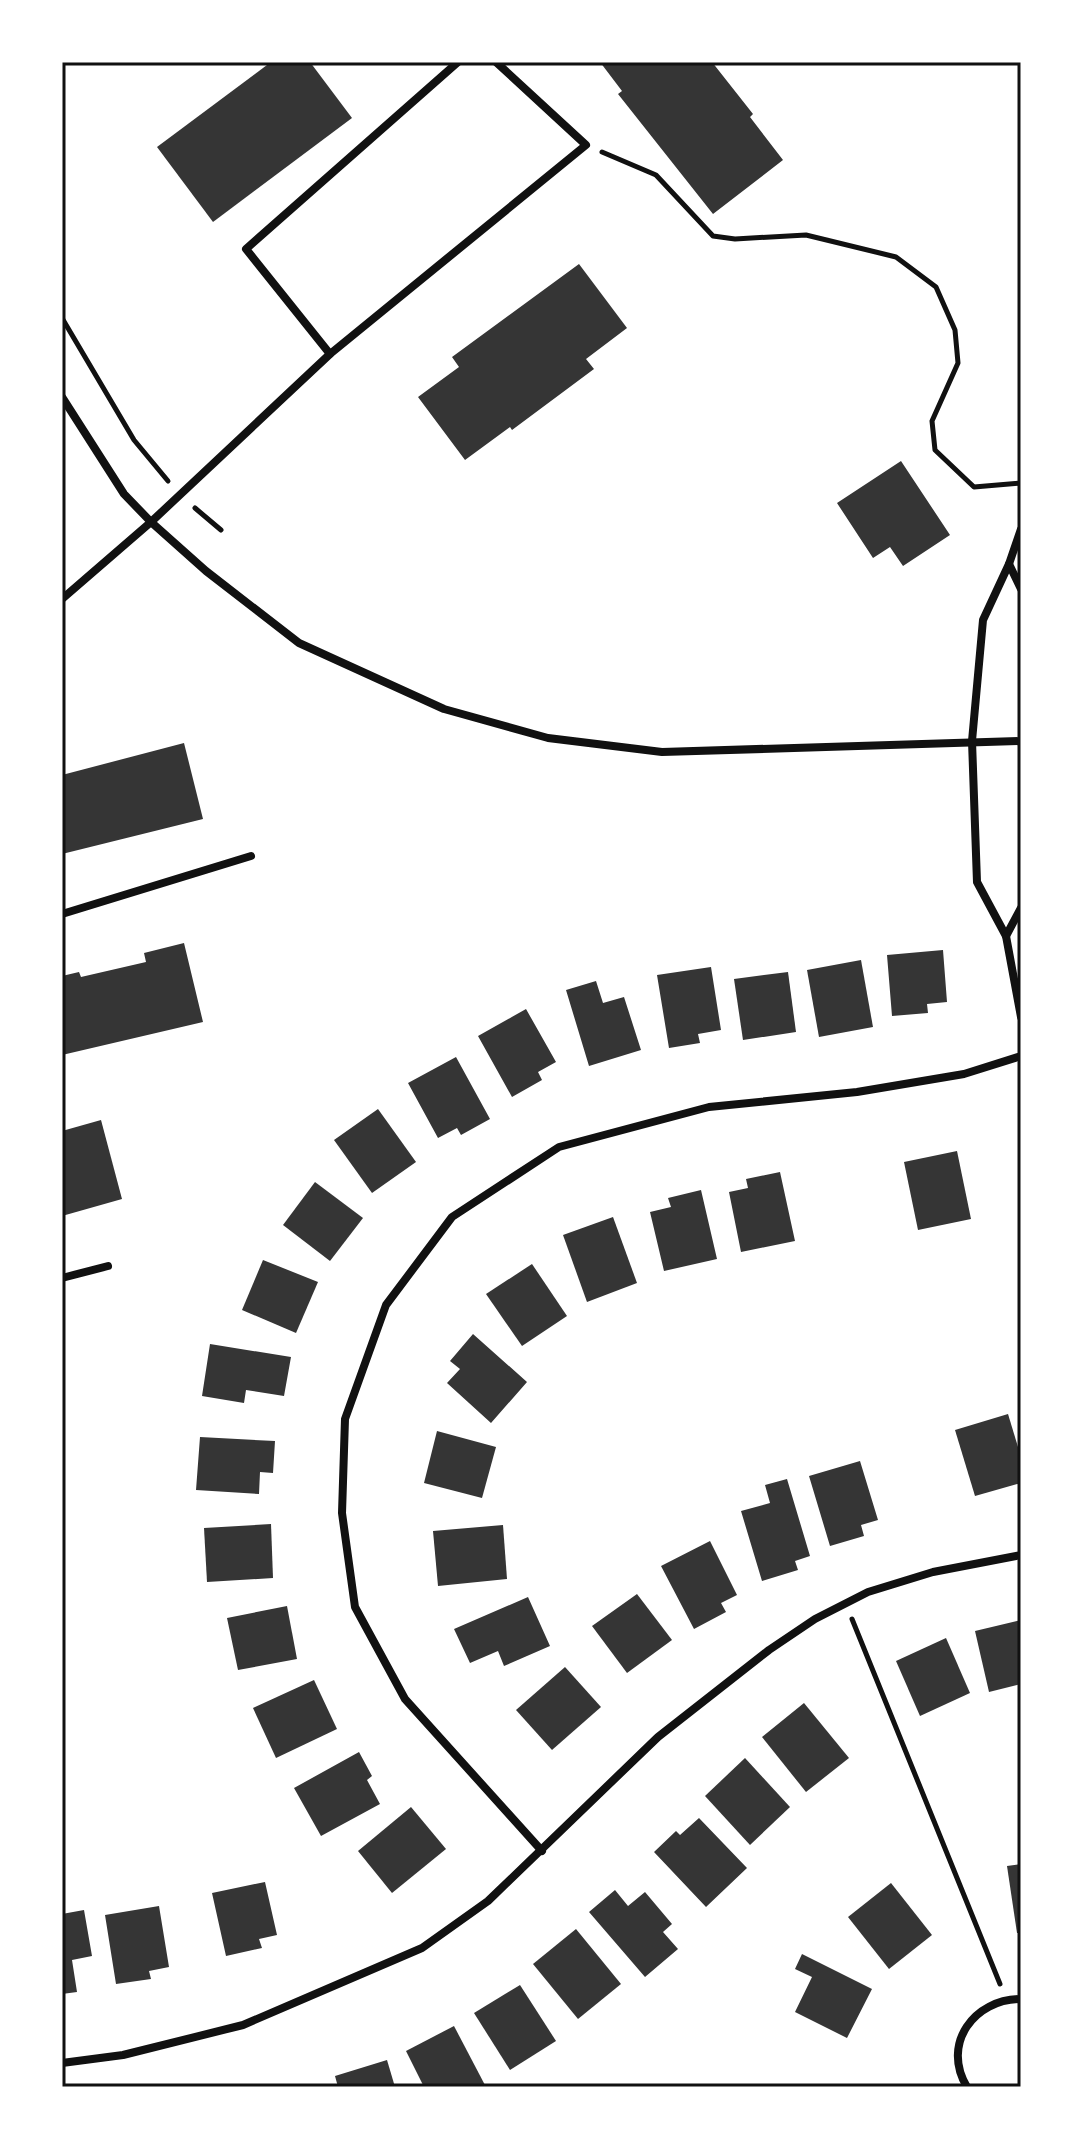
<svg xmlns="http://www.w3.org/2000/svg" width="1083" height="2149" font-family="Helvetica,sans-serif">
<rect width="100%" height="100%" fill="#fff"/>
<g fill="#353535">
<polygon points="271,62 310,62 352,118 213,222 157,147"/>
<polygon points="600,62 712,62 753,114 750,117 783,160 713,214 618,94 622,91"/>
<polygon points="579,264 627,328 586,359 594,369 512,430 510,427 465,460 418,397 459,367 452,357"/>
<polygon points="901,461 950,535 903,566 890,547 873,558 837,503"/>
<polygon points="184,743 203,819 62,854 62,775"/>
<polygon points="184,943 203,1022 62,1055 62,976 79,972 81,977 146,962 144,953"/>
<polygon points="943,950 947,1002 927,1004 928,1013 892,1016 887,955"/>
<polygon points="861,960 873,1027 819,1037 807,970"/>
<polygon points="711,967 721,1030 698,1034 700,1043 669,1048 657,975"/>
<polygon points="788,972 796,1032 743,1040 734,979"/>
<polygon points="596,981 603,1003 624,997 641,1050 589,1066 566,990"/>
<polygon points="526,1009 556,1062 538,1072 542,1080 512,1097 478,1036"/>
<polygon points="456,1057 490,1119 461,1135 457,1128 438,1138 408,1083"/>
<polygon points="378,1109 416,1162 372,1193 334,1140"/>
<polygon points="101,1120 122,1199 62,1216 62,1131"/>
<polygon points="957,1151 971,1219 918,1230 904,1162"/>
<polygon points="780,1172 795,1241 741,1252 729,1192 748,1188 746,1179"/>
<polygon points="315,1182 363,1218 330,1261 283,1225"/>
<polygon points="701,1190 717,1259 664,1271 650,1212 671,1207 668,1198"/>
<polygon points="613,1217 637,1283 587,1302 563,1235"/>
<polygon points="263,1260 318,1282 296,1333 242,1310"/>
<polygon points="532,1264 567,1316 522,1346 486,1294"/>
<polygon points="473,1334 527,1382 491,1423 447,1383 460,1369 450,1361"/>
<polygon points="210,1344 291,1357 284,1396 246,1390 244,1403 202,1396"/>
<polygon points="1008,1414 1021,1457 1021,1483 975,1496 955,1430"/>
<polygon points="437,1431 496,1447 482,1498 424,1483"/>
<polygon points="200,1437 275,1441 273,1473 260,1472 259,1494 196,1490"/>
<polygon points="860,1461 878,1520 861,1525 864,1536 830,1546 809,1476"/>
<polygon points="787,1479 810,1556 795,1561 798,1570 762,1581 741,1511 770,1503 765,1485"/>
<polygon points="271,1524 273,1578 207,1582 204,1528"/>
<polygon points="503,1525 507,1579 438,1586 433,1531"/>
<polygon points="710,1541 737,1595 721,1603 726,1612 694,1629 661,1566"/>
<polygon points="637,1594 672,1640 627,1673 592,1626"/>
<polygon points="528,1597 550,1646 504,1666 498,1651 470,1663 454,1629"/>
<polygon points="287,1606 297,1659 238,1670 227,1618"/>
<polygon points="1021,1620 1021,1684 989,1692 975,1631"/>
<polygon points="946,1638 970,1693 920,1716 896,1661"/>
<polygon points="565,1667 601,1707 552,1750 516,1710"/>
<polygon points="314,1680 337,1729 276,1758 253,1708"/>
<polygon points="804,1703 849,1758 806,1792 762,1737"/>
<polygon points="359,1752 372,1776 367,1780 380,1804 321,1836 294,1788"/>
<polygon points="745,1758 790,1807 750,1845 705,1796"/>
<polygon points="411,1807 446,1849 392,1893 358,1851"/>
<polygon points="699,1818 747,1868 706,1907 654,1852 676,1831 680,1835"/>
<polygon points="1021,1864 1021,1933 1017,1933 1007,1866"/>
<polygon points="265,1882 277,1935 259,1939 262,1948 226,1956 212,1893"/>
<polygon points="891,1883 932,1935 889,1969 848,1917"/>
<polygon points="615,1890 628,1906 645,1892 672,1924 663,1932 678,1949 645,1977 589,1912"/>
<polygon points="159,1906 169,1967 149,1971 151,1979 116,1984 105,1915"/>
<polygon points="84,1910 92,1956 72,1960 77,1992 62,1994 62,1914"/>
<polygon points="576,1929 621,1984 578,2019 533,1964"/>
<polygon points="802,1954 872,1989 847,2038 795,2012 812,1977 795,1969"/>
<polygon points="520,1985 556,2041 510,2070 474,2013"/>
<polygon points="454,2026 486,2087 424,2087 406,2051"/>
<polygon points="387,2060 395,2087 338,2087 335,2076"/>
</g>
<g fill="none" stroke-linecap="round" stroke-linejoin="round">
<g stroke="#111" stroke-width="5">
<polyline points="602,152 656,175 713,236 735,239 806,235 896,257 936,287 955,330 958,363 932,421 935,450 974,487 1021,483"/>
<polyline points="62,318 134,440 168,481"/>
<polyline points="195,508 221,530"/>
<polyline points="852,1619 1000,1984"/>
</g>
<g stroke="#111" stroke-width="8">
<polyline points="458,62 246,249 330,354 586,145 496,62"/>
<polyline points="62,397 124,494 151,522 206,571 299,643 444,709 548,738 662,752 1021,741"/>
<polyline points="1009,564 1021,529"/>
<polyline points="1021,589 1009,564 983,620 972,741 977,882 1006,936 1021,908"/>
<polyline points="62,599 151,522 330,354"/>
<polyline points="62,914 251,856"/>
<polyline points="1006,936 1021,1017"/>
<polyline points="62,1278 108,1266"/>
<polyline points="542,1851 405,1699 355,1607 342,1513 345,1419 386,1305 452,1217 559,1147 709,1107 857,1092 964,1074 1021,1056"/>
<polyline points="62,2063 123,2055 243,2025 422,1948 488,1901 658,1737 769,1650 815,1619 868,1592 933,1572 1021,1555"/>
<path d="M967,2087C941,2044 974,1999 1021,1999"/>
</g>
</g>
<rect width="1083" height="2149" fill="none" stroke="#ffffff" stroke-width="128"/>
<rect x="64" y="64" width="955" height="2021" fill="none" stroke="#111" stroke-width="3"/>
</svg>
